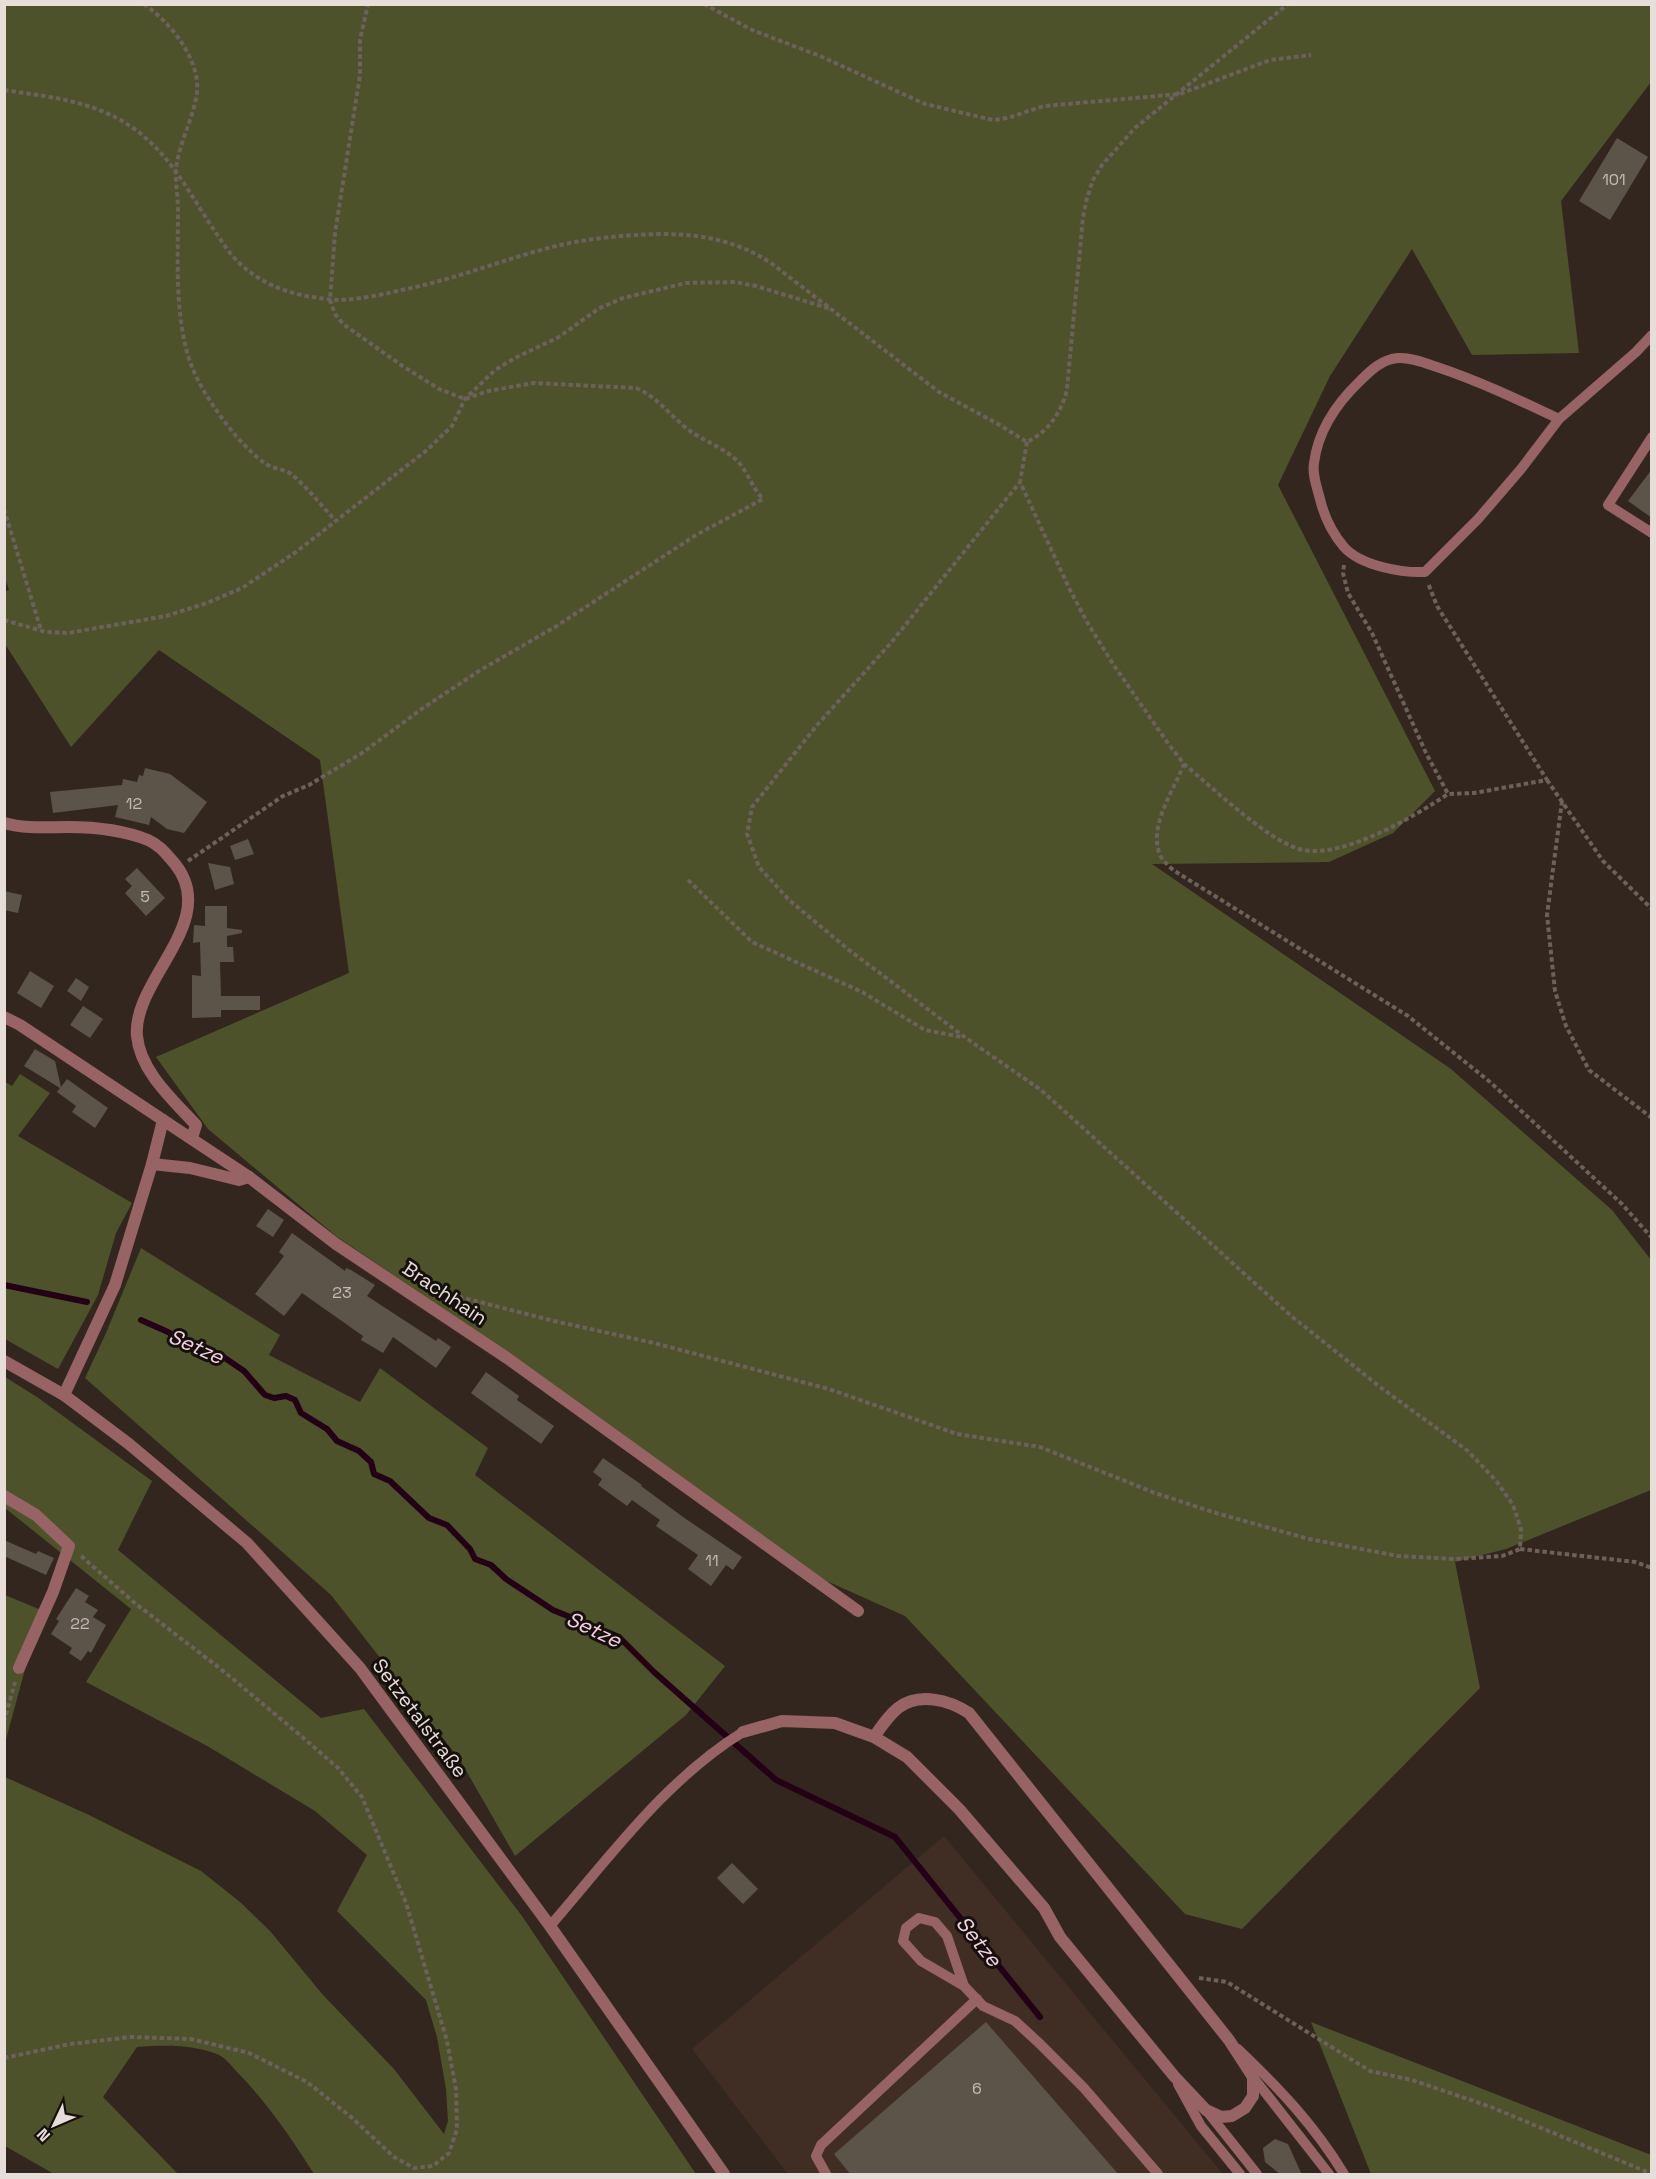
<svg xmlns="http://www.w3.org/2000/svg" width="1656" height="2179" font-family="'Space Grotesk',sans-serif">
<rect width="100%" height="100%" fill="#32261f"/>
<polygon fill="#402d24" points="944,1836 1223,2174 788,2174 692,2049"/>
<g fill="#4e522b">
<polygon points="5,5 1651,5 1651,82 1561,201 1579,353 1472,355 1412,249 1330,376 1278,485 1435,791 1393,833 1329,862 1152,864 1451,1069 1612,1210 1651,1260 1651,1490 1506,1549 1455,1562 1480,1688 1242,1929 1185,1914 905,1616 802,1570 527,1366 336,1236 208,1129 156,1057 349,973 320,760 159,650 71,747 5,644 4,592 9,590 4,575"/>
<polygon points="20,1074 50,1093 18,1136 132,1203 116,1233 98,1295 58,1369 5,1339 5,1082 12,1086"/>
<polygon points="141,1248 280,1335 269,1355 360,1402 380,1368 488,1448 475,1475 725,1666 686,1715 515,1856 460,1760 331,1595 85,1378 106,1333"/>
<path d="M5,1377L37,1397L152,1481L118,1550L321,1718L364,1709L522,1916L696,2174H314C292,2139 269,2105 239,2074C233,2068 227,2059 219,2055C194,2044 163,2045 137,2047L103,2097L178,2174H54L5,2146V1777L89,1815L201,1871L240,1902L270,1931L323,1995L394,2069L444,2134L448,2121L446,2089L437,2037L426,2000L337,1911L367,1855L315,1811L209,1747L86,1682L131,1609L5,1508Z"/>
<polygon points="5,1595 46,1612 30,1651 5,1743"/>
<polygon points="1311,2022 1651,2155 1651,2174 1371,2174"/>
</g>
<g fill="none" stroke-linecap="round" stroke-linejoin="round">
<g stroke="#230016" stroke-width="6">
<polyline points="4,1285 87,1302"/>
<polyline points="141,1320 168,1332 189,1345 219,1354 244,1371 265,1395 274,1398 286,1396 295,1400 301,1413 327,1429 337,1441 359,1451 371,1462 374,1474 390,1481 429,1518 447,1525 470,1549 475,1559 491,1565 506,1579 553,1610 619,1637 654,1672 776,1780 895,1837 1040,2017"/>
</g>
</g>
<g fill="#5c5448">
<polygon points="1617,138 1648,157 1610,220 1579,201"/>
<polygon points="1652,469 1652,518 1628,501"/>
<polygon points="145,768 170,774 207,802 184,833 167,829 151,817 149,825 115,817 118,805 53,813 50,792 122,785 123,779 137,782 139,775 143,776"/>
<polygon points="248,839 254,854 235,860 230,846"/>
<polygon points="208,863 230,867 234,884 215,890"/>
<polygon points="137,868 165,898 146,916 125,893 132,886 125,879"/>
<polygon points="4,891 22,895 18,913 4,910"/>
<polygon points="205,906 227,906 227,928 242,930 242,933 227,936 227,947 233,947 234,962 220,962 221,996 260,996 260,1010 221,1010 221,1017 192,1018 192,975 201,976 200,942 193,943 194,925 205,926"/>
<polygon points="30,971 54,986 41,1008 17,993"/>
<polygon points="76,978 89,987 81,1001 67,991"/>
<polygon points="83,1006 103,1019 90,1038 70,1025"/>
<polygon points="35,1049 55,1061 61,1087 67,1079 108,1108 95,1128 72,1112 76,1106 57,1092 60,1088 24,1066"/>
<polygon points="268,1209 284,1220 273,1237 256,1226"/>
<polygon points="292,1233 345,1271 346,1268 351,1270 375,1285 367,1296 436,1341 438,1338 451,1347 436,1368 393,1337 383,1353 361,1340 363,1336 302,1293 284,1316 255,1294 284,1256 279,1252"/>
<polygon points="486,1372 519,1396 517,1400 554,1426 541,1444 471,1393"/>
<polygon points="603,1458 642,1485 641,1486 683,1517 742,1557 733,1570 726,1565 711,1586 688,1569 698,1555 656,1526 660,1520 632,1500 627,1506 598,1485 602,1479 593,1472"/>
<polygon points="4,1540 36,1554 38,1551 54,1558 46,1575 4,1556"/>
<polygon points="76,1588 89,1596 85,1602 98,1610 93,1617 106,1625 91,1653 88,1651 81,1661 69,1653 72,1648 51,1634 59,1621 56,1619"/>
<polygon points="732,1863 758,1889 743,1904 717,1878"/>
<polygon points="986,2022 1119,2175 851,2175 834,2154"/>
<polygon points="1275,2139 1288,2144 1302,2175 1281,2175 1265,2162 1263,2148"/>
</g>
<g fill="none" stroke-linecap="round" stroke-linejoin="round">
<g stroke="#6c615b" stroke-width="4" stroke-dasharray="4.5 3" stroke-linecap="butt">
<path d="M144,4C172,24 204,63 196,99C191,123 179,144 176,169C175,182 178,196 178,210C178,259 174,321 192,367C203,396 240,447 266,464C274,469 284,469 291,474C307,487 321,505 335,520"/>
<path d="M704,4L752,30L820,56L925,104L993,120C1011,119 1028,110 1045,106L1180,94L1270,60L1311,55"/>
<path d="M4,90C50,97 95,101 133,128C169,153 189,192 212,227C222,242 232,258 246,269C269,288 298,296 326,299C349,303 388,293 411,288C462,277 510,257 560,245C592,238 625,235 659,234C700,234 736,240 771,263L939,392L998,424L1027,442C1048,432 1062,412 1067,389L1083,217L1087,198L1093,180L1102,165L1135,128L1288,4"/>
<path d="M1027,442L1020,482L1069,588L1087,622L1113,664L1167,742L1184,764C1174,790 1148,826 1160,855C1163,861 1168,865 1173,870L1408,1016L1490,1082L1622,1204L1652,1238"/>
<polyline points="4,509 41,630"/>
<polyline points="1344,565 1343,573 1348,593 1372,633 1426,753 1448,794 1474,793 1547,780 1437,606 1428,583"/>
<polyline points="4,620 46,632 68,633 166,616 207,603 242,588 296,552 427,450 452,426 465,399 495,370 515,358 559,337 598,309 623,298 686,283 735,282 756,286 831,309"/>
<path d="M1184,764C1212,787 1266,839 1299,849C1340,861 1415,816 1448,794"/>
<polyline points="1547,780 1603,861 1652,909"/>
<polyline points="1562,801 1547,915 1555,991 1566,1026 1589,1070 1652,1118"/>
<path d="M188,861L283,796L309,785L362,753L423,708L482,669L555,627L696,535L763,499C753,489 749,475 740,464C727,449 706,442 690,431C671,417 658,397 636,388L534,383L488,391L465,399L439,389L401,365L343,324L335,314L330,300L335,233L360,75V40L368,4"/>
<polyline points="688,880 752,942 862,992 925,1030 962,1037"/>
<polyline points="445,1301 456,1296 554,1321 654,1343 829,1389 957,1434 1040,1447 1155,1493 1216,1513 1309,1539 1398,1556 1455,1559 1502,1556 1520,1549 1521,1529 1513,1505 1497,1482 1468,1451 1380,1387 1290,1315 1041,1090 966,1038 849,950 789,900 759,867 747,834 752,807 818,724 890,644 1020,482"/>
<polyline points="1520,1549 1635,1562 1652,1568"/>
<polyline points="4,1722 15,1682"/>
<polyline points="1199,1978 1227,1982 1370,2071 1412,2080 1491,2107 1652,2174"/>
<polyline points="4,2058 70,2044 132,2037 191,2039 249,2053 307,2082 351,2117 394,2157 414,2168 433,2166 449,2153 457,2129 456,2089 447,2041 406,1903 362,1797 338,1768 300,1735 222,1670 136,1604 81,1556"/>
</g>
<g stroke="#986365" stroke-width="10">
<path d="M1559,419C1519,400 1479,381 1437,367C1425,363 1411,357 1398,358C1382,359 1370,371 1360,381C1337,403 1318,431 1314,463C1312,475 1317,487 1320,499C1324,516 1333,534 1344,547C1361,566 1402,573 1425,572L1478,519L1521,469L1559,419L1636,352L1652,335"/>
<polyline points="1652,437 1608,505 1652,533"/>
<path d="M550,1926C610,1857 665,1780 743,1732"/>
<polyline points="964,1986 947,1936 935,1922 919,1918 906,1928 903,1941 921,1961 964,1986 983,2006 1015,2021 1039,2043 1084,2088 1158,2174"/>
<path d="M1238,2049C1280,2089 1314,2125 1344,2174"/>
<polyline points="1253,2077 1329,2174"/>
<polyline points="1178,2084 1201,2126 1240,2174"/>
<polyline points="1206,2110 1257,2174"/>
<polyline points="826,2174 816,2156 821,2145 977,1999"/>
</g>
<g stroke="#986365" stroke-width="12">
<polyline points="4,1017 20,1025 163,1120"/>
<polyline points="249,1177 336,1244 507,1358 858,1611"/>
<polyline points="4,1496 36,1515 69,1546 53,1592 19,1668"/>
<path d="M743,1732L782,1721L835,1723L874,1737L907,1757L959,1809L1044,1908L1060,1937L1174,2076L1206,2110L1221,2117L1232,2116L1245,2108L1253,2096V2077L1229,2040L969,1713C949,1700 919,1692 898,1708C888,1716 881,1727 874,1737"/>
</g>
<g stroke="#986365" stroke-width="12">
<path d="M4,823C25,829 47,827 68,827C94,827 123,830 148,840C160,845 167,855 175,864C221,921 132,980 137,1036C140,1071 173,1100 196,1125L192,1138"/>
<polyline points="152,1164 190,1168 239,1180 249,1177"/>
<polyline points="4,1361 64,1395 129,1444 247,1543 360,1668 550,1926 724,2174"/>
<polyline points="64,1395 115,1285 152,1164 163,1120 249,1177"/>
</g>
</g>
<g text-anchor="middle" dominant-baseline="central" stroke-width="6" stroke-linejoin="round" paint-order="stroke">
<g font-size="16" fill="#c4bcb6">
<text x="1614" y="179">101</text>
<text x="134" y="803">12</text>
<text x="145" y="896">5</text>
<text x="342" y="1292">23</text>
<text x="712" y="1560">11</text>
<text x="80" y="1623">22</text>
<text x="977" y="2088">6</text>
</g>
<g font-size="20" fill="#e7deda" stroke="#16100d">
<text transform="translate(445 1293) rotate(34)">Brachhain</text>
<text transform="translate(420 1718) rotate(53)">Setzetalstraße</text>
</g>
<g font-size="21" font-style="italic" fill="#f7d1e5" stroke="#16100d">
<text transform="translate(196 1346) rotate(24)">Setze</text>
<text transform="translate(594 1629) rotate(25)">Setze</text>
<text transform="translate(979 1941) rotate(51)">Setze</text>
</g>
</g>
<rect width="1656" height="2179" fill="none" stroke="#e7deda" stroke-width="12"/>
<g transform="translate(54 2125) rotate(226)" stroke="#16100d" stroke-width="4.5" paint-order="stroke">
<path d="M0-4.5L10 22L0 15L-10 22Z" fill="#e7deda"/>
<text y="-9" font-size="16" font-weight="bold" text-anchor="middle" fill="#e7deda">N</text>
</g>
</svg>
